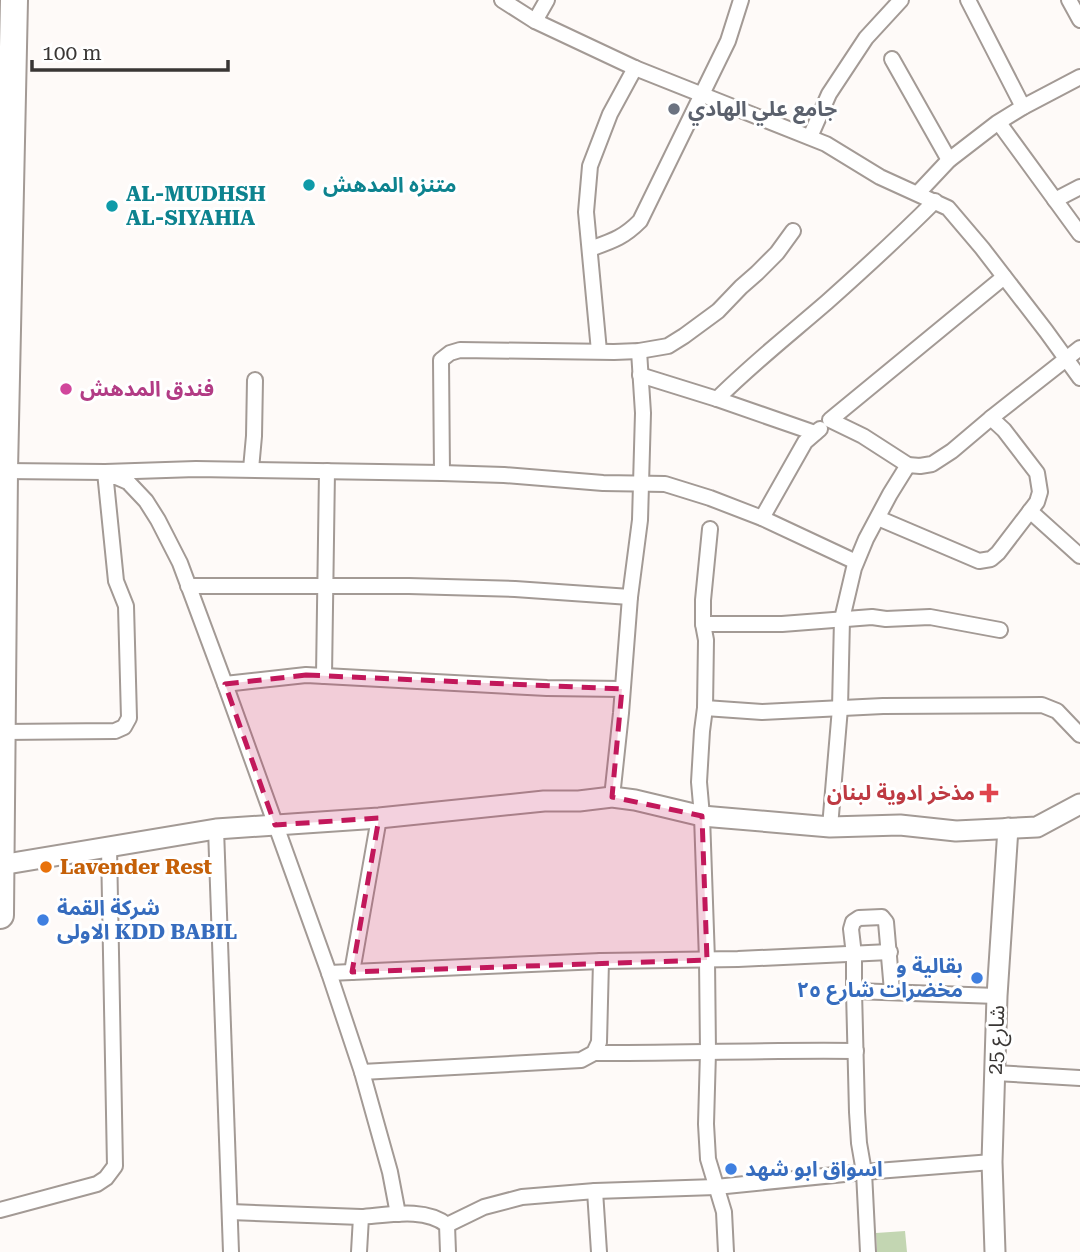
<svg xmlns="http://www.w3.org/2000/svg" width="1080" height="1252" font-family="'Roboto Serif','Noto Sans Arabic',serif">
<rect width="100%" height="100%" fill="#fefaf8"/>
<polygon fill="#c3d6b2" points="905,1231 907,1252 877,1252 876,1233"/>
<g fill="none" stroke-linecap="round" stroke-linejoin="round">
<defs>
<g id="street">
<polyline points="502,0 535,21 635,68 826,144 880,177 948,208 982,248 1046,331 1080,378"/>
<polyline points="968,0 1023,107"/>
<polyline points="1069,0 1080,20"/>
<polyline points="535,21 547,0"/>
<polyline points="892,59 949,160"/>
<polyline points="999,123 1080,234"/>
<polyline points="810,137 829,94 866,38 901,0"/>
<polyline points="918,193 949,160 997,123 1023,107 1080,77"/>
<polyline points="1055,200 1080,187"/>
<path d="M590,249C612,241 623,238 640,221L728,41L741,0"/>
<polyline points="1004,277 830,420 863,436 908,465 920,466 932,464 952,451 991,418 1080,348"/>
<polyline points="599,351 586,212 590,166 610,114 635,68"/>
<polyline points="640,375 717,399 815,433"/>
<path d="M717,399C752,364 790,334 827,302C864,269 900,236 935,201"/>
<polyline points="251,469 254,436 255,380"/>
<polyline points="4,471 105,472 196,469 442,473 504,475 603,483 665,484 710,498 762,518 856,562"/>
<polyline points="442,473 441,360 450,353 460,350 614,352 639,351 668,346 684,336 718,311 741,287 757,273 777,253 793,231"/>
<polyline points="1030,511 1080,556"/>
<polyline points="762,518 805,442 820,429"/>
<polyline points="878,518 979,561 991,559 998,553 1037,502 1040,492 1037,473 1004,430 991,418"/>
<polyline points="710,529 703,600 703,624 782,624 872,617 886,619 930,617 1000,630"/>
<polyline points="188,586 409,586 515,589 630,597"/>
<polyline points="703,624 706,640 705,708 702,731 699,782 702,816 707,960 708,1052 706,1124 708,1159 724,1212 726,1252"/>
<polyline points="324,676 327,471"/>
<polyline points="225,684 306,675 547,688 622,689"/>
<polyline points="705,708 762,712 883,706 1042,705 1057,711 1080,735"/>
<polyline points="2,732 115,731 124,727 129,718 126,606 116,581 105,472 128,482 146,501 158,520 180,563 225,684 329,973 362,1072 390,1172 398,1214"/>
<polyline points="612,797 621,713 630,597 640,520 643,413 639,351"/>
<polyline points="830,827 840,708 842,619 854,568 866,539 890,494 908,465"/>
<polyline points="216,829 231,1252"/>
<polyline points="352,972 379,818"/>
<polyline points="329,973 601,961 738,959 890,952"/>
<polyline points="854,991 997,996"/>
<path d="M594,1053C681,1053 768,1050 856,1051"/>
<polyline points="362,1072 581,1060 594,1053 599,1042 601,961"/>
<polyline points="995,1073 1080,1078"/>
<polyline points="595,1191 599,1252"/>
<polyline points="0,1210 97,1184 106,1178 115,1166 109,847"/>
<polyline points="230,1212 361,1217"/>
<polyline points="447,1225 484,1207 522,1197 595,1191 716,1187 864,1172 992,1162"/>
<path d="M359,1252L361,1217C388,1215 425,1207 447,1225L448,1252"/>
<polyline points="868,1252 864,1172 859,1143 857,1112 854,991 854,955 851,929 853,922 859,918 882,917 886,922 892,991"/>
</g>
<g id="secondary">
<polyline points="1,865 216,829 379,818 544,801 579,801 612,797 635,800 702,816 830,827 900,825 956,831 1037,827 1080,804"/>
<polyline points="995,1252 992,1162 997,996 1008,828"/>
</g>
<polyline id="highway" points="0,915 4,471 14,0"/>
</defs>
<use href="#street" stroke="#a39a95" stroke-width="18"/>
<use href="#secondary" stroke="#a39a95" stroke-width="23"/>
<use href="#highway" stroke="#a39a95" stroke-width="30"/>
<use href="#street" stroke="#fff" stroke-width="14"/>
<use href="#secondary" stroke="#fff" stroke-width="19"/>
<use href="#highway" stroke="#fff" stroke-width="26"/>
</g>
<path fill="#c2185b" fill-opacity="0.2" stroke="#c2185b" stroke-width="5" stroke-dasharray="14 9" stroke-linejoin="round" d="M306,675L622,689L612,797L702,816L707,960L352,972L379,818L275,825L225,684Z"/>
<circle fill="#6b7280" stroke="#fff" stroke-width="2.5" cx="674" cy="109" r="7"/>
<g fill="#0f9aa8" stroke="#fff" stroke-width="2.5">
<circle cx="309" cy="185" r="7"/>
<circle cx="112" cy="206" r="7"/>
</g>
<circle fill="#d1479c" stroke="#fff" stroke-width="2.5" cx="66" cy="389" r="7"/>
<path fill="#e0444e" stroke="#fff" stroke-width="2.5" d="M985.5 782.5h7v7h7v7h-7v7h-7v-7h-7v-7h7z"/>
<circle fill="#e8710a" stroke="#fff" stroke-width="2.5" cx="46" cy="867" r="7"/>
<g fill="#3f7fe0" stroke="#fff" stroke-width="2.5">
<circle cx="43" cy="920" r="7"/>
<circle cx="977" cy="978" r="7"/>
<circle cx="731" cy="1169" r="7"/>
</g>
<g text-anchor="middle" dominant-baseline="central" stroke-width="6" stroke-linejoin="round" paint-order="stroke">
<g font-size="21" font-weight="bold" fill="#5b616d" stroke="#fff" text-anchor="start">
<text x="688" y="109">جامع علي الهادي</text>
</g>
<g font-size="21" font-weight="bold" fill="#0d838f" stroke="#fff" text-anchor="start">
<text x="323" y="185">متنزه المدهش</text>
<text x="126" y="194">AL-MUDHSH<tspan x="126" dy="24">AL-SIYAHIA</tspan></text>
</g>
<g font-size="21" font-weight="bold" fill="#b23c85" stroke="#fff" text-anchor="start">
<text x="80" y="389">فندق المدهش</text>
</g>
<g font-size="21" font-weight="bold" fill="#be3a42" stroke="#fff" text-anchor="end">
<text x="975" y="793">مذخر ادوية لبنان</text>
</g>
<g font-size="21" font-weight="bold" fill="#c56008" stroke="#fff" text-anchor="start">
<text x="60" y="867">Lavender Rest</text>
</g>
<g font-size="21" font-weight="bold" fill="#366cbe" stroke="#fff" text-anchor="start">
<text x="57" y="908">شركة القمة<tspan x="57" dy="24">الاولى KDD BABIL</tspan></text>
<text x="963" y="966" text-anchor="end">بقالية و<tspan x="963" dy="24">مخضرات شارع ٢٥</tspan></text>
<text x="745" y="1169">اسواق ابو شهد</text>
</g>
<g font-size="21" fill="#393634" stroke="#fff">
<text transform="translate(996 1040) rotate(-88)">شارع 25</text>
</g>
</g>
<path d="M32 60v10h196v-10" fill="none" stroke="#393634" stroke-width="3.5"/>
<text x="42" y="60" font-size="21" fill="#393634" stroke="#ffffff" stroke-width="5" paint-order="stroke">100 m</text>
</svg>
